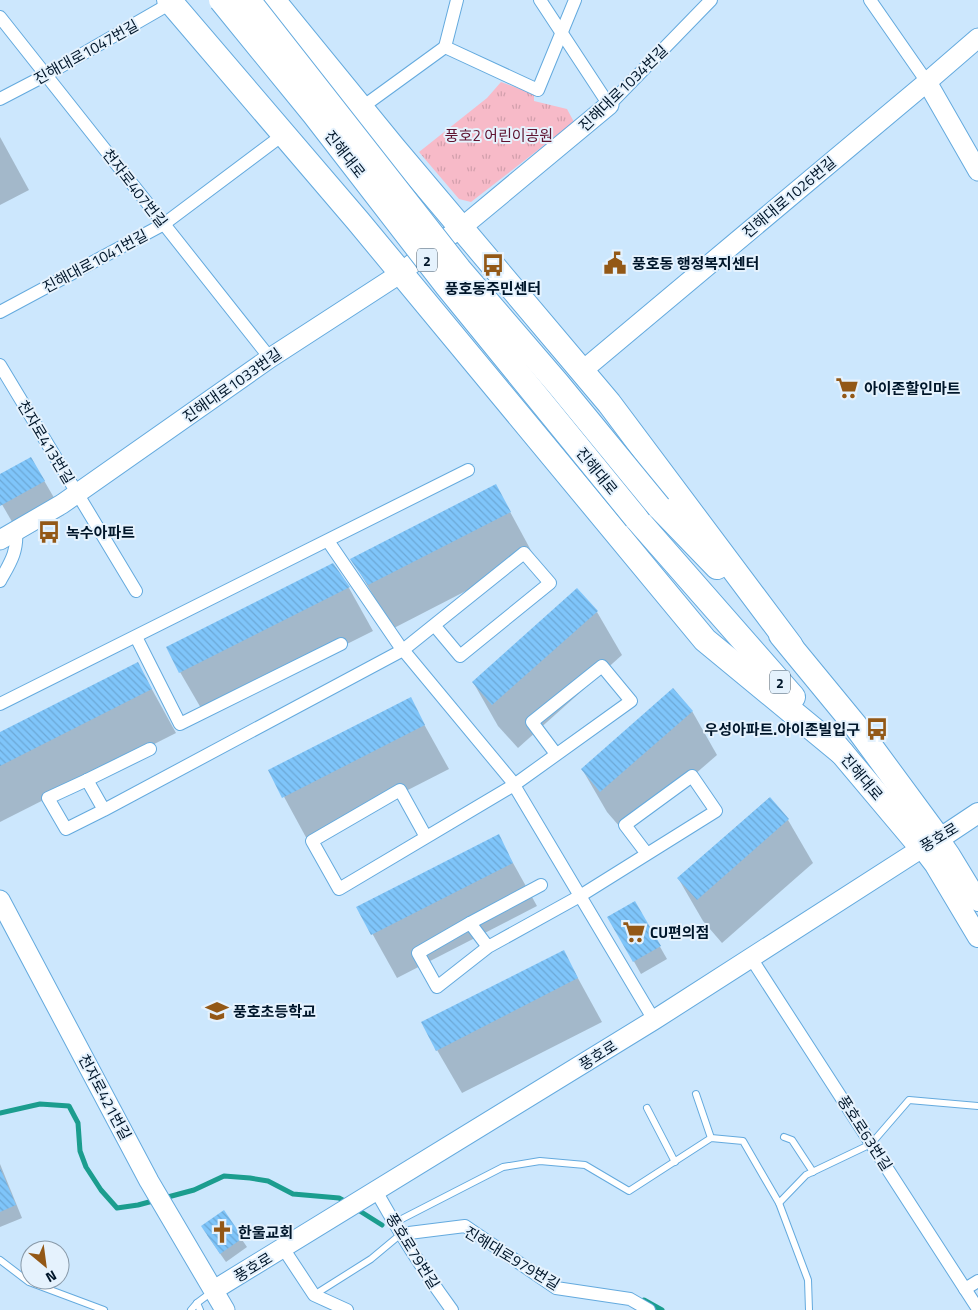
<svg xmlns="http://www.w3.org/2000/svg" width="978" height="1310" font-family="'Titillium Web','Noto Sans KR',sans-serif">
<defs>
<pattern id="park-tufts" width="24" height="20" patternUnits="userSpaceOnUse" patternTransform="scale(1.25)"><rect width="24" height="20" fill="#f7bac8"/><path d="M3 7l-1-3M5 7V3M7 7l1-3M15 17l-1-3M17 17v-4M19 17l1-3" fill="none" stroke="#d29fac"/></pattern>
<pattern id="building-back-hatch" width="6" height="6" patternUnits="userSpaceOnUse" patternTransform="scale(1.25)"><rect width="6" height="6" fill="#7fc5fa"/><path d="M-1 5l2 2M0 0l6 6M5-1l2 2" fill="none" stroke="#6ca8d6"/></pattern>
</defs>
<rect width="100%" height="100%" fill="#cce7fd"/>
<polygon fill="url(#park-tufts)" points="501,82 534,94 534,101 567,109 574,122 471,202 459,199 419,152 487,98"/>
<g fill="#0003">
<polygon points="0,137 29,190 0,205"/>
<polygon points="31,458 64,515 22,539 0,501 0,476"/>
<polygon points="496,486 534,556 394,628 377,602 352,559"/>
<polygon points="333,565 349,588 373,631 205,715 180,672"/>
<polygon points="597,612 622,655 518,748 498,726 473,682"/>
<polygon points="138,664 176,733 0,822 0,734"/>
<polygon points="410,699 449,769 308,841 270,771"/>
<polygon points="692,711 717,755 626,834 607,812 582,769"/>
<polygon points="769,798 788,820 813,863 722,943 703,921 678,878"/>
<polygon points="498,836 537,906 397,978 358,908"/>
<polygon points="635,903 667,959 641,974 609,917"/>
<polygon points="563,951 602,1022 462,1093 437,1050"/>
<polygon points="0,1164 22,1218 0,1227"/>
<polygon points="223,1212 247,1247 226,1262 207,1235"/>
</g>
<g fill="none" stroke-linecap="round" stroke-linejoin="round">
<g stroke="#1b9d8e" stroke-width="5">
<polyline points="0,1113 40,1104 69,1106 78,1123 80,1151 86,1167 101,1190 117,1208 138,1205 194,1190 224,1176 250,1178 268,1181 293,1194 339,1198 348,1203"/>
<polyline points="355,1208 382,1225"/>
<polyline points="644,1300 662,1310"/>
</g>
</g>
<g fill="url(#building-back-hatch)">
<polygon points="31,457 45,481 0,506 0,474"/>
<polygon points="496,484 511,512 368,585 350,559"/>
<polygon points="333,563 350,587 179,673 166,647"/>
<polygon points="577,588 598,611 492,705 472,682"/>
<polygon points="138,662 152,689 0,766 0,732"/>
<polygon points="673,688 693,711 600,792 581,769"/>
<polygon points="411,697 425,725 282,798 268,770"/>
<polygon points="770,797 789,819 697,900 677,878"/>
<polygon points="499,834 513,863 371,935 356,907"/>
<polygon points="635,901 661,946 633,962 607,917"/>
<polygon points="564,950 578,978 436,1051 421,1022"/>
<polygon points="0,1168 16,1205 0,1212"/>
<polygon points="224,1210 243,1238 220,1254 201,1226"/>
</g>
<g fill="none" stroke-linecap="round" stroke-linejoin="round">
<defs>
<g id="lane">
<polyline points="696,1094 711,1138"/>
<polyline points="647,1108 675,1162"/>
<polyline points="784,1137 792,1140 813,1172"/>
<polyline points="779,1203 808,1280 809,1310"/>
<polyline points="394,1223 503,1167 540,1161 585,1165 629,1191 711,1138 743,1141 779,1203 806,1175 871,1144 909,1100 978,1106"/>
<polyline points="0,1260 29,1282 104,1310"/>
<polyline points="314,1295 371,1259 401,1234"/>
<polyline points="197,1303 200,1310"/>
<polyline points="191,1310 197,1303 213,1291"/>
</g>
<g id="street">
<polyline points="540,0 609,105 711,0"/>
<polyline points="870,0 927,82"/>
<polyline points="0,17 270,358"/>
<polyline points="445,47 457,0"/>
<polyline points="0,99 46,75 171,3"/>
<polyline points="361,108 445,47 538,90 575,0"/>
<polyline points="0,312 164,224 284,134"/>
<polyline points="0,365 136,591"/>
<polyline points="328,541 399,645 511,780 654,1020"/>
<path d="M0,581C10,563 18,552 16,530"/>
<polyline points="136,637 180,724 341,644"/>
<polyline points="0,704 468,470"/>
<polyline points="87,780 150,749"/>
<polyline points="104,810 87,780 48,798 66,829 104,810 403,650 524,553 550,583 460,656 434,625"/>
<polyline points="426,837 400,790 312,841 339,889 514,785 631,701 602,666 532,722 556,754"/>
<polyline points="470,923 541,885"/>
<polyline points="488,947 470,923 418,953 437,987 488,947 580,896 716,811 692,776 625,825 647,854"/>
<polyline points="751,958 978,1309"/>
<path d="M376,1191C399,1232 424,1272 452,1310"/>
<polyline points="401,1234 465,1226 556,1288 630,1299 649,1310"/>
<polyline points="283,1248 314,1295 347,1310"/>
<polyline points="965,1289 978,1281"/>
</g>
<g id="secondary">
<polyline points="927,82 978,171"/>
<polyline points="582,371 927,82 978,38"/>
<polyline points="0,540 62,504 270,358 401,273 430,249 461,228 609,105"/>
<polyline points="0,900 149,1181 225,1310"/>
<polyline points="214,1290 654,1020 922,848"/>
</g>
<g id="primary">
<polyline points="978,813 939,839 922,848 935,865 978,937"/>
<polyline points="939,839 950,855 978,901"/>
</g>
<g id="highway">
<polyline points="169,0 358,221 705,640 842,753"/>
<polyline points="273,0 393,147 609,403 791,646"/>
<polyline points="659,507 717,567"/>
<polyline points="636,518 793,697"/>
<polyline points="781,635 855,725 939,839"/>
<polyline points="832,741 922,848"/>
</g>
</defs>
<use href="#lane" stroke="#64aade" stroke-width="8"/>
<use href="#street" stroke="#64aade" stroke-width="14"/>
<use href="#secondary" stroke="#64aade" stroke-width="21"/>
<use href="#primary" stroke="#64aade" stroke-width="22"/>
<use href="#highway" stroke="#64aade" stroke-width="26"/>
<use href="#lane" stroke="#fff" stroke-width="6"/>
<use href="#street" stroke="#fff" stroke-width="12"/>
<use href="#secondary" stroke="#fff" stroke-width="19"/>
<use href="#primary" stroke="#fff" stroke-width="20"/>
<use href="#highway" stroke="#fff" stroke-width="24"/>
<defs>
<g id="highway-bridge">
<polyline points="221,0 314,114 447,286 636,518"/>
<polyline points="248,0 459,269 558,384 659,507"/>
</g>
</defs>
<use href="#highway-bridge" stroke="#64aade" stroke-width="26" stroke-linecap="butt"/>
<use href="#highway-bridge" stroke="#fff" stroke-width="24"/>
</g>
<defs>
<symbol id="civic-bare" viewBox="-9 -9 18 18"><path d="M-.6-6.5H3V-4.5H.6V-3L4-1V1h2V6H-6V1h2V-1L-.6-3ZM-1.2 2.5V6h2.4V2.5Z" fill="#935816" stroke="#e5f2fd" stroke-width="2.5" paint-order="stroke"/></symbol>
<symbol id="bus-bare" viewBox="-9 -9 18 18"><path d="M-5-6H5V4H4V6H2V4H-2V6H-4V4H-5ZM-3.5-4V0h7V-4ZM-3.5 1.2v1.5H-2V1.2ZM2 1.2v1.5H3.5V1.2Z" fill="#935816" stroke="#e5f2fd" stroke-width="2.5" paint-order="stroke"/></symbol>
<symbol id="supermarket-bare" viewBox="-9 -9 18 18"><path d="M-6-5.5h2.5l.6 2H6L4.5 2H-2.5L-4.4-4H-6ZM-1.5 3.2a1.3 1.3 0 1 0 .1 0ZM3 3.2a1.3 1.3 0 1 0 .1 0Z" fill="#935816" stroke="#e5f2fd" stroke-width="2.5" paint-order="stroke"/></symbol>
<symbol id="school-bare" viewBox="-9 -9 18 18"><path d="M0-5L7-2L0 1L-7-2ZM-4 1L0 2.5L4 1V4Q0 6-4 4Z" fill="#935816" stroke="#e5f2fd" stroke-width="2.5" paint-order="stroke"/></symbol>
<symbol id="church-bare" viewBox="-9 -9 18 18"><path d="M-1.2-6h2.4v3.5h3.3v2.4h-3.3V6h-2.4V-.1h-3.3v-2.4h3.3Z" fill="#935816" stroke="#e5f2fd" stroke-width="2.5" paint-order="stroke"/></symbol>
</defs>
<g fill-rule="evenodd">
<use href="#civic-bare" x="599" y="247" width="32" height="32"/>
<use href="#bus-bare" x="477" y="249" width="32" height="32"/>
<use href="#supermarket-bare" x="831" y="372" width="32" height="32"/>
<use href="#bus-bare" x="33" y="516" width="32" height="32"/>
<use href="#bus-bare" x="861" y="713" width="32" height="32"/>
<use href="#supermarket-bare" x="618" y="916" width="32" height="32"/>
<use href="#school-bare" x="201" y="995" width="32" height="32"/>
<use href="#church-bare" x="206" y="1216" width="32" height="32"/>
</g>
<g text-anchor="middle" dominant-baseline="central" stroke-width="4" stroke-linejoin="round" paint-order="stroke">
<g fill="#e5f2fd" stroke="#455869" stroke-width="1">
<rect x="417" y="248.5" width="20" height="23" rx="4"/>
<rect x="770" y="670.5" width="20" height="23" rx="4"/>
</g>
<g font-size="14" font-weight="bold" fill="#00162a">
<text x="427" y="260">2</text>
<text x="780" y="682">2</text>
</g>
<g font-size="15" fill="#00162a" stroke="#e5f2fd">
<text transform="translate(86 52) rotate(-29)">진해대로1047번길</text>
<text transform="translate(623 88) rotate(-44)">진해대로1034번길</text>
<text transform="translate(345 154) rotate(52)">진해대로</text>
<text transform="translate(135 188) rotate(52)">천자로407번길</text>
<text transform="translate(789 197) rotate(-40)">진해대로1026번길</text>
<text transform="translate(95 261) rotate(-28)">진해대로1041번길</text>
<text transform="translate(232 385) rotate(-35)">진해대로1033번길</text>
<text transform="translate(46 442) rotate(59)">천자로413번길</text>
<text transform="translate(597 471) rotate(51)">진해대로</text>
<text transform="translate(862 777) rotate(50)">진해대로</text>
<text transform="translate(939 837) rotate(-31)">풍호로</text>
<text transform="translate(598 1055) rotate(-32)">풍호로</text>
<text transform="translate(105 1097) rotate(62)">천자로421번길</text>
<text transform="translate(865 1133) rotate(57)">풍호로63번길</text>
<text transform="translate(413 1251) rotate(58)">풍호로79번길</text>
<text transform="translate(512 1258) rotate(31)">진해대로979번길</text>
<text transform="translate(253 1267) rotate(-31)">풍호로</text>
</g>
<g font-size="15" fill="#5f1330" stroke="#e5f2fd">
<text x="499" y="135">풍호2 어린이공원</text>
</g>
<g font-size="15" font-weight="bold" fill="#00162a" stroke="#e5f2fd" text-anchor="start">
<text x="632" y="263">풍호동 행정복지센터</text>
<text x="493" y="288" text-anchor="middle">풍호동주민센터</text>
<text x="864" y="388">아이존할인마트</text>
<text x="66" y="532">녹수아파트</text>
<text x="860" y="729" text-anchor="end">우성아파트.아이존빌입구</text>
<text x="650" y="932">CU편의점</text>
<text x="233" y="1011">풍호초등학교</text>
<text x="238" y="1232">한울교회</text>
</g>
</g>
<g transform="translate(45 1265) rotate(151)"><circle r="24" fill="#e5f2fd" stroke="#899aa9"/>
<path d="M0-4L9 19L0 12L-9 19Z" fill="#935816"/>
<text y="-8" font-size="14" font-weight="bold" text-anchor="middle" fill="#00162a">N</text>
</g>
</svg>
